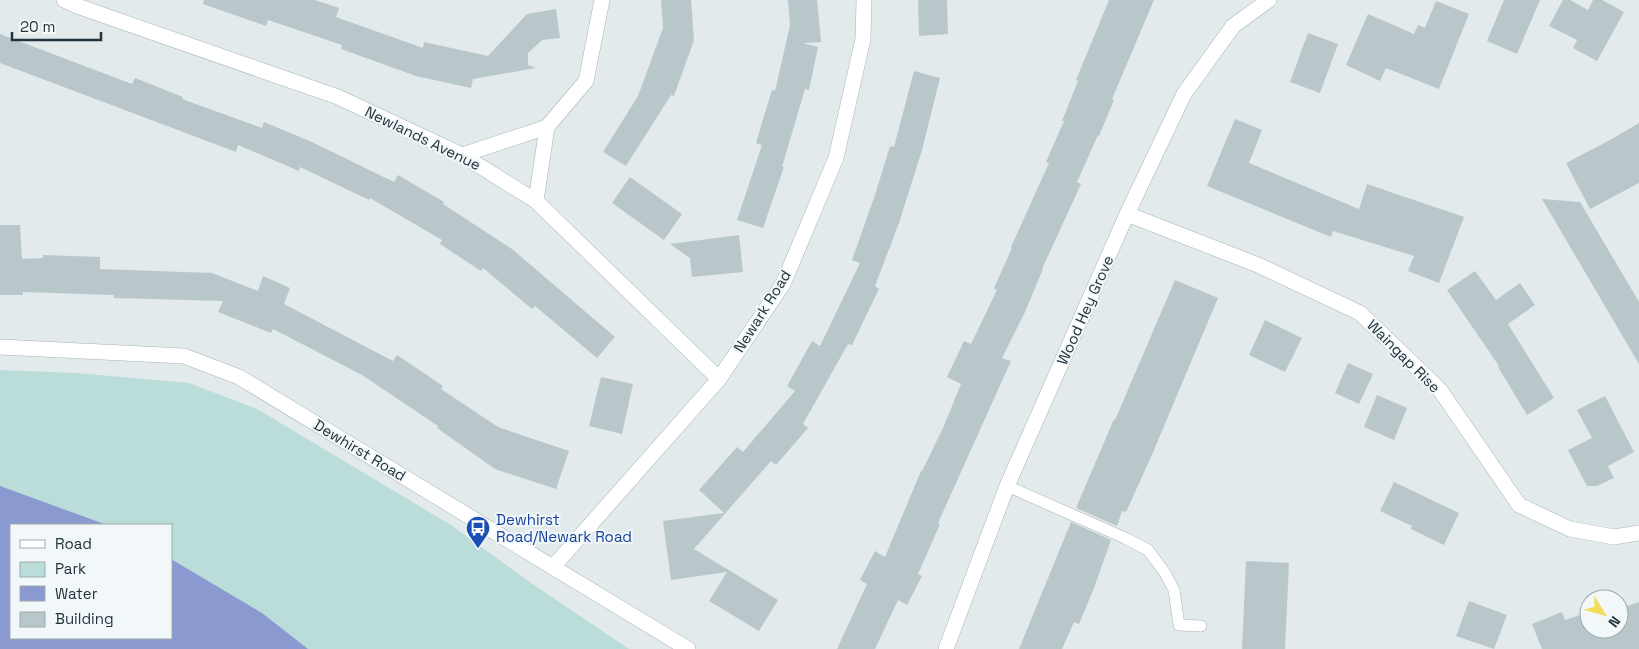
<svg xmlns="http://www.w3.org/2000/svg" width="1639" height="649" font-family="'Space Grotesk',sans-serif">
<rect width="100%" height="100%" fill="#e2eaec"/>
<path fill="#bbddd9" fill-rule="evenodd" d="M0,370L77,373L189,383L257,409L451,525L531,583L629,649H0ZM11,525H171V638H11Z"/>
<polygon fill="#8a9ad1" points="0,486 107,525 11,525 11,638 171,638 171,559 262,613 308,649 0,649"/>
<g fill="#bac7ca">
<polygon points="204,0 315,0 339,8 336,17 423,48 424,42 488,56 527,14 556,9 560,38 542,40 528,53 528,65 536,68 473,79 471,88 416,76 341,49 342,45 268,20 266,26 203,4"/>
<polygon points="661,0 691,0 694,40 674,96 671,95 626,166 603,152 638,96 663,28"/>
<polygon points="788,0 817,0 821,42 803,43 818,47 809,90 805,89 782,167 784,167 763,228 737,220 762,145 756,143 764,116 772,90 775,91 790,25"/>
<polygon points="918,0 947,0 948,34 919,36"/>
<polygon points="1109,0 1154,0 1112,99 1114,100 1099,136 1098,135 1077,182 1081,184 1042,269 1043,269 1025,312 1002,358 1011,361 938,523 940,524 918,574 922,576 907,605 898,600 875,649 837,649 867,584 860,580 875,551 885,557 921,471 922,471 943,428 961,384 947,377 964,341 971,344 997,290 994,288 1012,248 1011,247 1049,163 1046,162 1064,121 1062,121 1078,81 1076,80"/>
<polygon points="1504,0 1540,0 1517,54 1487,41"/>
<polygon points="1563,0 1570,0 1588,10 1593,0 1602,0 1624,12 1597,61 1573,48 1577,40 1549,26"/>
<polygon points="1436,1 1469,14 1439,89 1386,68 1380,81 1346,65 1368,14 1414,34 1418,25 1425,28"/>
<polygon points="1308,33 1338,44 1320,93 1290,82"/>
<polygon points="0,34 132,84 135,78 183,97 182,99 262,128 264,122 312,142 394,182 398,175 444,202 443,204 512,249 615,337 597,358 535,306 532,309 483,268 481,271 440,244 442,240 370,198 369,200 300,167 299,171 238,145 236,152 0,63"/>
<polygon points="914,71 940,78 922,150 899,223 875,286 879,289 852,345 848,344 803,424 808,428 776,465 771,461 694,549 778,600 759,631 709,601 727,572 671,580 663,521 724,513 699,490 737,447 743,452 795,391 787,386 812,341 820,346 860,263 852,260 874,198 890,146 894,147"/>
<polygon points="1235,119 1262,130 1249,163 1359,209 1367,184 1464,217 1439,283 1408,271 1414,256 1333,231 1331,237 1207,186"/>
<polygon points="1639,123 1639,183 1590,209 1566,163 1610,140"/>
<polygon points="630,177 682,214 664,240 612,203"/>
<polygon points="1542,199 1580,202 1639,302 1639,364"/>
<polygon points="0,225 20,225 22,259 43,258 43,255 100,257 100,269 212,273 258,291 263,276 290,288 284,304 393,361 397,355 443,386 441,389 498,427 569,451 556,489 495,469 437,428 438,426 362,375 273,329 271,333 218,312 223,301 114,298 114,295 23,292 23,295 0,295"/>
<polygon points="739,235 743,272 692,277 690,258 670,244"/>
<polygon points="1475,271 1496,300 1520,283 1535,305 1508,324 1554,398 1527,415 1498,367 1499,366 1447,290"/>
<polygon points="1175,280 1218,298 1151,457 1126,512 1122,511 1117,526 1076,508 1114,419 1115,420"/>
<polygon points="1265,320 1302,338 1285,372 1249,355"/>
<polygon points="1348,363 1373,374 1359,404 1335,393"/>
<polygon points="601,377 633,384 622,434 589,426"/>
<polygon points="1377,395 1407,408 1394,440 1364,427"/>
<polygon points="1605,396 1634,452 1608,466 1614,478 1597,486 1587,486 1568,450 1592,438 1577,410"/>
<polygon points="1394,482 1459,513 1444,545 1411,529 1412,526 1380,511"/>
<polygon points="1071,522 1111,540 1094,588 1079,624 1074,622 1062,649 1019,649"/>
<polygon points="1246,561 1289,563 1285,649 1242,649"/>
<polygon points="1469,601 1507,615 1494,649 1456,636"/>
<polygon points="1639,602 1639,649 1542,649 1532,624 1562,612 1565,620 1589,612 1589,629 1619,629 1619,609"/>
</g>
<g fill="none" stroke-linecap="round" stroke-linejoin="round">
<defs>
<polyline id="lane" points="1007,486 1125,538 1148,550 1165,573 1174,590 1179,625 1201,626"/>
<g id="street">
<polyline points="64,0 77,6 338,97 462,155 536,201 719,379"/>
<polyline points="547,127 586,81 602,0"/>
<polyline points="462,155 547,127"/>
<polyline points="536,201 547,127"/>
<polyline points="1127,214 1258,265 1360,313 1440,390 1519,505 1570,529 1614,537 1639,533"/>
<polyline points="0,347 184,356 239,377 688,649"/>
<polyline points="553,567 719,379 783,284 836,158 863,39 864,0"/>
<polyline points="946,649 1007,486 1127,214 1184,94 1233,26 1269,0"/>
</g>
</defs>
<use href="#lane" stroke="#a8b3b8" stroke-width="12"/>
<use href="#street" stroke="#a8b3b8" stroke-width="16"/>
<use href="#lane" stroke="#fff" stroke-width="11"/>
<use href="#street" stroke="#fff" stroke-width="15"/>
</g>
<defs>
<symbol id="bus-pin" viewBox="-11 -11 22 30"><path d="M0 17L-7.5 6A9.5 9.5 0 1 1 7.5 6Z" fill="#1a4fb4" stroke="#f2f8f9"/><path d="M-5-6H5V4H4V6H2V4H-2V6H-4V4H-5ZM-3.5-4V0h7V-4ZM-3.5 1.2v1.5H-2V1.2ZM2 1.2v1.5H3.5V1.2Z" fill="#fff"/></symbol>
</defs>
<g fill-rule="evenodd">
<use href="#bus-pin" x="464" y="514" width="28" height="38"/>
</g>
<g text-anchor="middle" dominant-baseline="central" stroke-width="4" stroke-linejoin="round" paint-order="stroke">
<g font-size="15" fill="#22343d" stroke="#f2f8f9">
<text transform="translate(423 138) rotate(26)">Newlands Avenue</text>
<text transform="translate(1085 310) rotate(-66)">Wood Hey Grove</text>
<text transform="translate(762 311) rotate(-58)">Newark Road</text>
<text transform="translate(1404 356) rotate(45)">Waingap Rise</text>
<text transform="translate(360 450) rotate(31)">Dewhirst Road</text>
</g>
<g font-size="15" fill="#164399" stroke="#f2f8f9" text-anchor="start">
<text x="496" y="519">Dewhirst<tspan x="496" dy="17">Road/Newark Road</tspan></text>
</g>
</g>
<rect x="10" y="524" width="162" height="115" fill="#f2f8f9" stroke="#9faaae"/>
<rect x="20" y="540" width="25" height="8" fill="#ffffff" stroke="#9faaae"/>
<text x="55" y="549" font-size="15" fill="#22343d">Road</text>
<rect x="20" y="562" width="25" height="15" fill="#bbddd9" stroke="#9faaae"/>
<text x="55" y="574" font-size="15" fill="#22343d">Park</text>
<rect x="20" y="586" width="25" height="15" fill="#8a9ad1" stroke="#9faaae"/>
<text x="55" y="599" font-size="15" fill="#22343d">Water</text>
<rect x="20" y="612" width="25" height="15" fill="#bac7ca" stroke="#9faaae"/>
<text x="55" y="624" font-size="15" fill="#22343d">Building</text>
<g transform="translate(1604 614) rotate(127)"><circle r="24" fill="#f2f8f9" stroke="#9faaae"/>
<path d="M0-4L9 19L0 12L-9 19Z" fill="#f1dc5b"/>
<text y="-8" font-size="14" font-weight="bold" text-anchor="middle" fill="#22343d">N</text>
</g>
<path d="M12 32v8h89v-8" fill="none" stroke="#22343d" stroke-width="2.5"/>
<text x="20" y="32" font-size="15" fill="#22343d" stroke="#f2f8f9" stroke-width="4" paint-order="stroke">20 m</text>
</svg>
